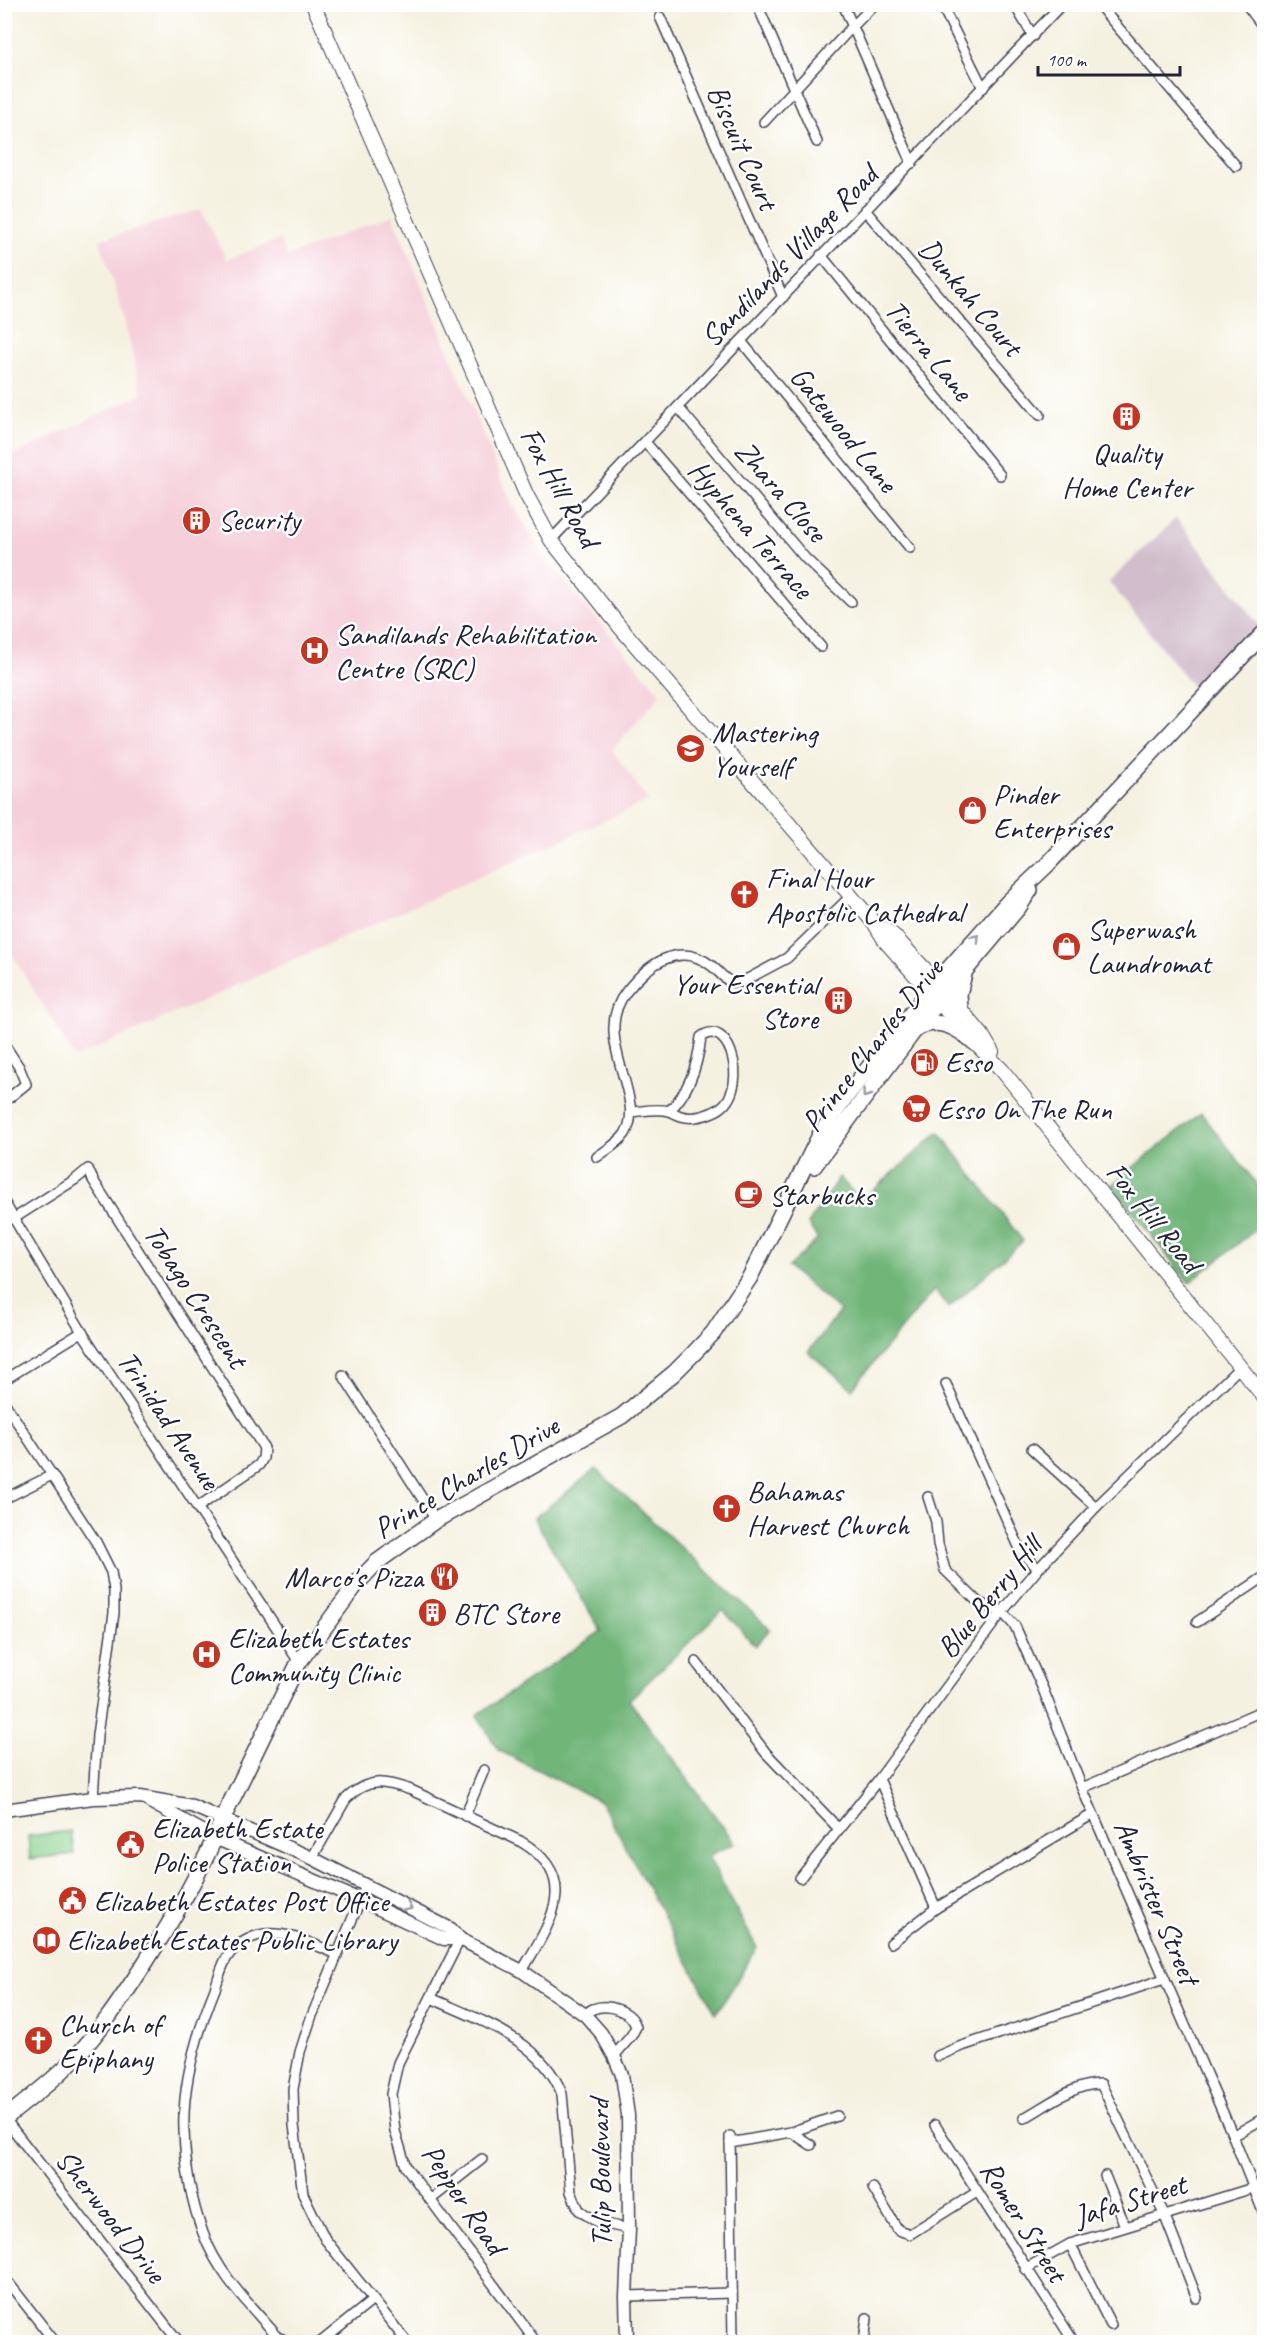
<svg xmlns="http://www.w3.org/2000/svg" width="1269" height="2347" font-family="Caveat,sans-serif">
<rect width="100%" height="100%" fill="#fff"/>
<filter id="ink" filterUnits="userSpaceOnUse"><feTurbulence type="fractalNoise" baseFrequency=".0167" numOctaves="2"/><feDisplacementMap in="SourceGraphic" scale="12" xChannelSelector="R" yChannelSelector="G"/><feConvolveMatrix kernelMatrix="1 2 1 2 8 2 1 2 1" color-interpolation-filters="sRGB"/></filter>
<filter id="wash" filterUnits="userSpaceOnUse"><feTurbulence type="fractalNoise" baseFrequency=".008" numOctaves="4" result="noise"/><feDisplacementMap in="SourceGraphic" scale="24" xChannelSelector="R" yChannelSelector="G"/><feGaussianBlur stdDeviation="1.35" result="paint"/><feColorMatrix in="noise" values="0 0 0 0 0 0 0 0 0 0 0 0 0 0 0 0 0 1.4 0 .05"/><feComposite in="paint" operator="in"/></filter>
<g filter="url(#wash)">
<rect width="100%" height="100%" fill="#f5f1e0"/>
<polygon fill="#f5cfda" points="201,209 227,260 280,239 287,257 392,215 513,506 548,562 661,694 612,750 648,801 75,1058 5,943 5,459 142,394 123,315 100,240"/>
<polygon fill="#d1bdcb" points="1176,518 1259,625 1196,691 1109,582"/>
<polygon fill="#8cd38e" stroke="#577a64" stroke-width="1.5" points="71,1831 74,1854 30,1859 28,1836"/>
<g fill="#71b579" stroke="#4a6c5a" stroke-width="1.5">
<polygon points="1201,1113 1264,1193 1264,1223 1189,1283 1111,1185"/>
<polygon points="939,1132 1023,1241 949,1308 934,1290 852,1389 808,1352 840,1311 788,1267 818,1239 808,1224 839,1177 861,1201"/>
<polygon points="596,1469 770,1629 755,1646 723,1610 629,1700 735,1843 708,1856 757,1948 716,2014 601,1802 498,1750 477,1715 601,1631 534,1518"/>
</g>
</g>
<g filter="url(#ink)">
<g fill="none" stroke-linecap="round" stroke-linejoin="round">
<defs>
<g id="minor">
<polyline points="757,4 817,142"/>
<polyline points="843,4 912,163"/>
<polyline points="941,4 983,88"/>
<polyline points="1014,4 1033,36"/>
<polyline points="1098,4 1236,166"/>
<polyline points="1246,4 1264,28"/>
<polyline points="660,17 783,297"/>
<polyline points="764,122 852,27 875,4"/>
<polyline points="865,210 1040,415"/>
<polyline points="821,255 1000,475"/>
<polyline points="741,341 910,548"/>
<polyline points="678,407 805,558 851,602"/>
<polyline points="645,442 821,647"/>
<polyline points="551,540 1062,4"/>
<polyline points="4,1044 19,1067 26,1084 4,1102"/>
<path d="M632,1112C643,1111 658,1108 669,1111C673,1112 677,1115 681,1116C691,1119 704,1116 713,1112C753,1097 731,1014 701,1037C698,1064 689,1092 669,1111"/>
<path d="M597,1157C606,1150 618,1144 625,1134C648,1098 590,1038 626,992C647,965 679,940 712,966C722,974 728,986 742,982L787,958L851,896"/>
<polyline points="4,1202 82,1332 299,1662"/>
<polyline points="13,1219 76,1179 88,1169 93,1180 264,1448 263,1458 259,1465 198,1507"/>
<polyline points="343,1375 436,1520"/>
<polyline points="4,1380 82,1332"/>
<polyline points="946,1384 1020,1549 1038,1569"/>
<polyline points="4,1402 96,1542 111,1572 114,1590 114,1613 97,1735 93,1798"/>
<polyline points="1032,1449 1096,1507"/>
<polyline points="928,1497 936,1522 938,1544 945,1570 979,1603 1002,1612 1015,1626 1043,1689 1082,1788 1233,2136 1264,2214"/>
<polyline points="4,1499 52,1475"/>
<polyline points="1197,1622 1264,1577"/>
<polyline points="696,1662 766,1753 839,1829"/>
<polyline points="879,1779 936,1908 1093,1814"/>
<polyline points="1082,1788 1264,1710"/>
<polyline points="465,1816 484,1770"/>
<path d="M312,1858L346,1799C368,1777 384,1781 411,1790L520,1841C583,1878 550,1923 522,1971"/>
<polyline points="800,1878 879,1779 1002,1612 1038,1569 1096,1507 1240,1367"/>
<polyline points="366,1886 311,2018 300,2052 293,2089 294,2125 303,2194 325,2239 407,2342"/>
<polyline points="460,1939 398,2063 391,2094 395,2131 406,2167 536,2342"/>
<polyline points="891,1943 936,1908"/>
<path d="M431,1998C479,2020 542,2040 562,2094L571,2192L579,2210L597,2222L629,2229"/>
<path d="M585,2015C587,2013 590,2010 593,2009C608,2003 632,2011 636,2027L631,2036L614,2056"/>
<polyline points="938,2056 959,2047 1164,1979"/>
<path d="M1024,2118C1046,2106 1075,2083 1101,2084L1164,2214L1197,2298"/>
<polyline points="5,2119 179,2342"/>
<polyline points="935,2125 1074,2342"/>
<polyline points="791,2132 811,2145"/>
<polyline points="730,2136 733,2342"/>
<polyline points="1233,2136 1264,2118"/>
<polyline points="730,2143 791,2132 837,2116"/>
<polyline points="1105,2176 1125,2226"/>
<polyline points="873,2188 898,2230 910,2234 977,2192"/>
<polyline points="430,2200 482,2159"/>
<polyline points="1070,2244 1111,2325"/>
<polyline points="1025,2269 1070,2244 1253,2188"/>
<polyline points="4,2277 55,2342"/>
<polyline points="626,2296 732,2293"/>
<path d="M287,2342L277,2336C249,2304 218,2274 203,2233C191,2201 185,2164 184,2130C182,2082 197,2033 215,1989C218,1979 221,1968 226,1959C233,1947 246,1939 259,1935C285,1929 314,1945 337,1954"/>
<polyline points="321,2342 373,2300"/>
<polyline points="864,2342 867,2318"/>
</g>
<g id="tertiary">
<polyline points="150,1802 215,1838 360,1900 444,1939 460,1939"/>
<polyline points="4,1810 93,1798 140,1797 192,1806 312,1858 451,1929 460,1939 522,1971 585,2015 601,2033 614,2056 622,2075 628,2115 629,2229 626,2296 627,2342"/>
</g>
<g id="secondary">
<polyline points="313,4 526,494 551,540 620,627 875,924 886,942 974,1042 1002,1070 1264,1397"/>
<polyline points="877,925 893,935 946,992 982,1035 992,1052"/>
</g>
<g id="trunk">
<polyline points="960,1009 959,994 964,974"/>
<path d="M915,1030C935,1015 958,1028 974,1042"/>
<polyline points="814,1166 914,1031 1018,908 1030,890"/>
<path d="M4,2119C24,2103 45,2087 64,2069C96,2038 121,2000 145,1963C174,1917 203,1869 223,1818L299,1662L358,1582L377,1562L436,1520L622,1416L674,1373L693,1354L713,1333L750,1277L820,1135L844,1099L929,991L1008,902L1047,865L1264,633"/>
</g>
</defs>
<use href="#minor" stroke="#424154" stroke-width="12"/>
<use href="#tertiary" stroke="#424154" stroke-width="15"/>
<use href="#secondary" stroke="#424154" stroke-width="16"/>
<use href="#trunk" stroke="#424154" stroke-width="18"/>
<use href="#minor" stroke="#fff" stroke-width="9"/>
<use href="#tertiary" stroke="#fff" stroke-width="12"/>
<use href="#secondary" stroke="#fff" stroke-width="14"/>
<use href="#trunk" stroke="#fff" stroke-width="15"/>
</g>
<defs><path id="oneway-chevron" d="M-2-3.5L2.5 0L-2 3.5" fill="none" stroke-width="1.6" stroke-linecap="round" stroke-linejoin="round" transform="scale(1.5)"/></defs>
<g stroke="#9c9ca7">
<use href="#oneway-chevron" transform="translate(976 938) rotate(-48)"/>
<use href="#oneway-chevron" transform="translate(866 1094) rotate(127)"/>
<use href="#oneway-chevron" transform="translate(408 1907) rotate(27)"/>
</g>
</g>
<defs>
<symbol id="building-disc" viewBox="-11 -11 22 22"><circle r="9.5" fill="#c8321e" stroke="#fff"/><path d="M-4-6H4V6H1V3H-1V6H-4ZM-2.5-4.3h1.7v1.8h-1.7ZM.8-4.3h1.7v1.8H.8ZM-2.5-1h1.7V.8h-1.7ZM.8-1h1.7V.8H.8Z" fill="#fff"/></symbol>
<symbol id="hospital-disc" viewBox="-11 -11 22 22"><circle r="9.5" fill="#c8321e" stroke="#fff"/><path d="M-5-5h3v3.5h4V-5h3V5h-3V1.5h-4V5h-3Z" fill="#fff"/></symbol>
<symbol id="school-disc" viewBox="-11 -11 22 22"><circle r="9.5" fill="#c8321e" stroke="#fff"/><path d="M0-5L7-2L0 1L-7-2ZM-4 1L0 2.5L4 1V4Q0 6-4 4Z" fill="#fff"/></symbol>
<symbol id="shop-disc" viewBox="-11 -11 22 22"><circle r="9.5" fill="#c8321e" stroke="#fff"/><path d="M-5-2.5h2.3a2.7 3.5 0 0 1 5.4 0H5L5.5 6h-11ZM-1.5-2.5h3a1.5 2.3 0 0 0-3 0Z" fill="#fff"/></symbol>
<symbol id="church-disc" viewBox="-11 -11 22 22"><circle r="9.5" fill="#c8321e" stroke="#fff"/><path d="M-1.2-6h2.4v3.5h3.3v2.4h-3.3V6h-2.4V-.1h-3.3v-2.4h3.3Z" fill="#fff"/></symbol>
<symbol id="fuel-disc" viewBox="-11 -11 22 22"><circle r="9.5" fill="#c8321e" stroke="#fff"/><path d="M-5.5-6h7V0h2V4h1.3V-2.5L3-4.5l.8-.8L6-3V5H2.5V1h-1V6h-7ZM-4.2-4.7v3.2H.2V-4.7Z" fill="#fff"/></symbol>
<symbol id="supermarket-disc" viewBox="-11 -11 22 22"><circle r="9.5" fill="#c8321e" stroke="#fff"/><path d="M-6-5.5h2.5l.6 2H6L4.5 2H-2.5L-4.4-4H-6ZM-1.5 3.2a1.3 1.3 0 1 0 .1 0ZM3 3.2a1.3 1.3 0 1 0 .1 0Z" fill="#fff"/></symbol>
<symbol id="cafe-disc" viewBox="-11 -11 22 22"><circle r="9.5" fill="#c8321e" stroke="#fff"/><path d="M-5.5-4.5H6V0H3Q3 3.5 0 3.5H-2.5Q-5.5 3.5-5.5 0ZM3-3.2v2h1.7v-2ZM-6 4.5H4V6H-6Z" fill="#fff"/></symbol>
<symbol id="restaurant-disc" viewBox="-11 -11 22 22"><circle r="9.5" fill="#c8321e" stroke="#fff"/><path d="M-5-6h1v4h1v-4h1v4h1v-4h1v5L-1.5 .5V6h-2V.5L-5-1ZM5-6V6H3V1.5H1.5Q1.5-4 5-6Z" fill="#fff"/></symbol>
<symbol id="civic-disc" viewBox="-11 -11 22 22"><circle r="9.5" fill="#c8321e" stroke="#fff"/><path d="M-.6-6.5H3V-4.5H.6V-3L4-1V1h2V6H-6V1h2V-1L-.6-3ZM-1.2 2.5V6h2.4V2.5Z" fill="#fff"/></symbol>
<symbol id="library-disc" viewBox="-11 -11 22 22"><circle r="9.5" fill="#c8321e" stroke="#fff"/><path d="M-6-4Q-3-5.5-.7-3.5V5Q-3 3-6 4ZM6-4Q3-5.5 .7-3.5V5Q3 3 6 4Z" fill="#fff"/></symbol>
</defs>
<g fill-rule="evenodd">
<use href="#building-disc" x="1110" y="400" width="33" height="33"/>
<use href="#building-disc" x="180" y="504" width="33" height="33"/>
<use href="#hospital-disc" x="298" y="634" width="33" height="33"/>
<use href="#school-disc" x="674" y="732" width="33" height="33"/>
<use href="#shop-disc" x="956" y="794" width="33" height="33"/>
<use href="#church-disc" x="728" y="878" width="33" height="33"/>
<use href="#shop-disc" x="1050" y="930" width="33" height="33"/>
<use href="#building-disc" x="822" y="984" width="33" height="33"/>
<use href="#fuel-disc" x="908" y="1046" width="33" height="33"/>
<use href="#supermarket-disc" x="900" y="1092" width="33" height="33"/>
<use href="#cafe-disc" x="732" y="1178" width="33" height="33"/>
<use href="#church-disc" x="710" y="1492" width="33" height="33"/>
<use href="#restaurant-disc" x="428" y="1560" width="33" height="33"/>
<use href="#building-disc" x="416" y="1596" width="33" height="33"/>
<use href="#hospital-disc" x="190" y="1638" width="33" height="33"/>
<use href="#civic-disc" x="114" y="1828" width="33" height="33"/>
<use href="#civic-disc" x="56" y="1884" width="33" height="33"/>
<use href="#library-disc" x="30" y="1924" width="33" height="33"/>
<use href="#church-disc" x="22" y="2024" width="33" height="33"/>
</g>
<g text-anchor="middle" dominant-baseline="central" stroke-width="5" stroke-linejoin="round" paint-order="stroke">
<g font-size="30" fill="#22223b" stroke="#fff">
<text transform="translate(743 147) rotate(66)">Biscuit Court</text>
<text transform="translate(789 256) rotate(-46)">Sandilands Village Road</text>
<text transform="translate(971 297) rotate(50)">Dunkah Court</text>
<text transform="translate(929 350) rotate(51)">Tierra Lane</text>
<text transform="translate(844 429) rotate(51)">Gatewood Lane</text>
<text transform="translate(560 487) rotate(61)">Fox Hill Road</text>
<text transform="translate(781 491) rotate(49)">Zhara Close</text>
<text transform="translate(751 529) rotate(49)">Hyphena Terrace</text>
<text transform="translate(872 1045) rotate(-52)">Prince Charles Drive</text>
<text transform="translate(1154 1217) rotate(51)">Fox Hill Road</text>
<text transform="translate(196 1296) rotate(57)">Tobago Crescent</text>
<text transform="translate(169 1420) rotate(56)">Trinidad Avenue</text>
<text transform="translate(466 1477) rotate(-31)">Prince Charles Drive</text>
<text transform="translate(989 1597) rotate(-51)">Blue Berry Hill</text>
<text transform="translate(1157 1902) rotate(67)">Ambrister Street</text>
<text transform="translate(600 2173) rotate(-91)">Tulip Boulevard</text>
<text transform="translate(464 2199) rotate(56)">Pepper Road</text>
<text transform="translate(1130 2200) rotate(-17)">Jafa Street</text>
<text transform="translate(111 2216) rotate(52)">Sherwood Drive</text>
<text transform="translate(1024 2221) rotate(58)">Romer Street</text>
</g>
<g font-size="30" fill="#22223b" stroke="#fff" text-anchor="start">
<text x="1127" y="453" text-anchor="middle">Quality<tspan x="1127" dy="34">Home Center</tspan></text>
<text x="218" y="520">Security</text>
<text x="335" y="634">Sandilands Rehabilitation<tspan x="335" dy="34">Centre (SRC)</tspan></text>
<text x="712" y="732">Mastering<tspan x="712" dy="34">Yourself</tspan></text>
<text x="993" y="794">Pinder<tspan x="993" dy="34">Enterprises</tspan></text>
<text x="766" y="878">Final Hour<tspan x="766" dy="34">Apostolic Cathedral</tspan></text>
<text x="1087" y="929">Superwash<tspan x="1087" dy="34">Laundromat</tspan></text>
<text x="818" y="984" text-anchor="end">Your Essential<tspan x="818" dy="34">Store</tspan></text>
<text x="945" y="1062">Esso</text>
<text x="937" y="1109">Esso On The Run</text>
<text x="769" y="1195">Starbucks</text>
<text x="747" y="1491">Bahamas<tspan x="747" dy="34">Harvest Church</tspan></text>
<text x="423" y="1577" text-anchor="end">Marco's Pizza</text>
<text x="453" y="1613">BTC Store</text>
<text x="228" y="1638">Elizabeth Estates<tspan x="228" dy="34">Community Clinic</tspan></text>
<text x="152" y="1828">Elizabeth Estate<tspan x="152" dy="34">Police Station</tspan></text>
<text x="94" y="1901">Elizabeth Estates Post Office</text>
<text x="67" y="1940">Elizabeth Estates Public Library</text>
<text x="59" y="2024">Church of<tspan x="59" dy="34">Epiphany</tspan></text>
</g>
</g>
<rect width="1269" height="2347" fill="none" stroke="#fff" stroke-width="24"/>
<path d="M1038 66v9h142v-9" fill="none" stroke="#22223b" stroke-width="3"/>
<text x="1047" y="66" font-size="18" fill="#22223b" stroke="#ffffff" stroke-width="4.5" paint-order="stroke">100 m</text>
</svg>
